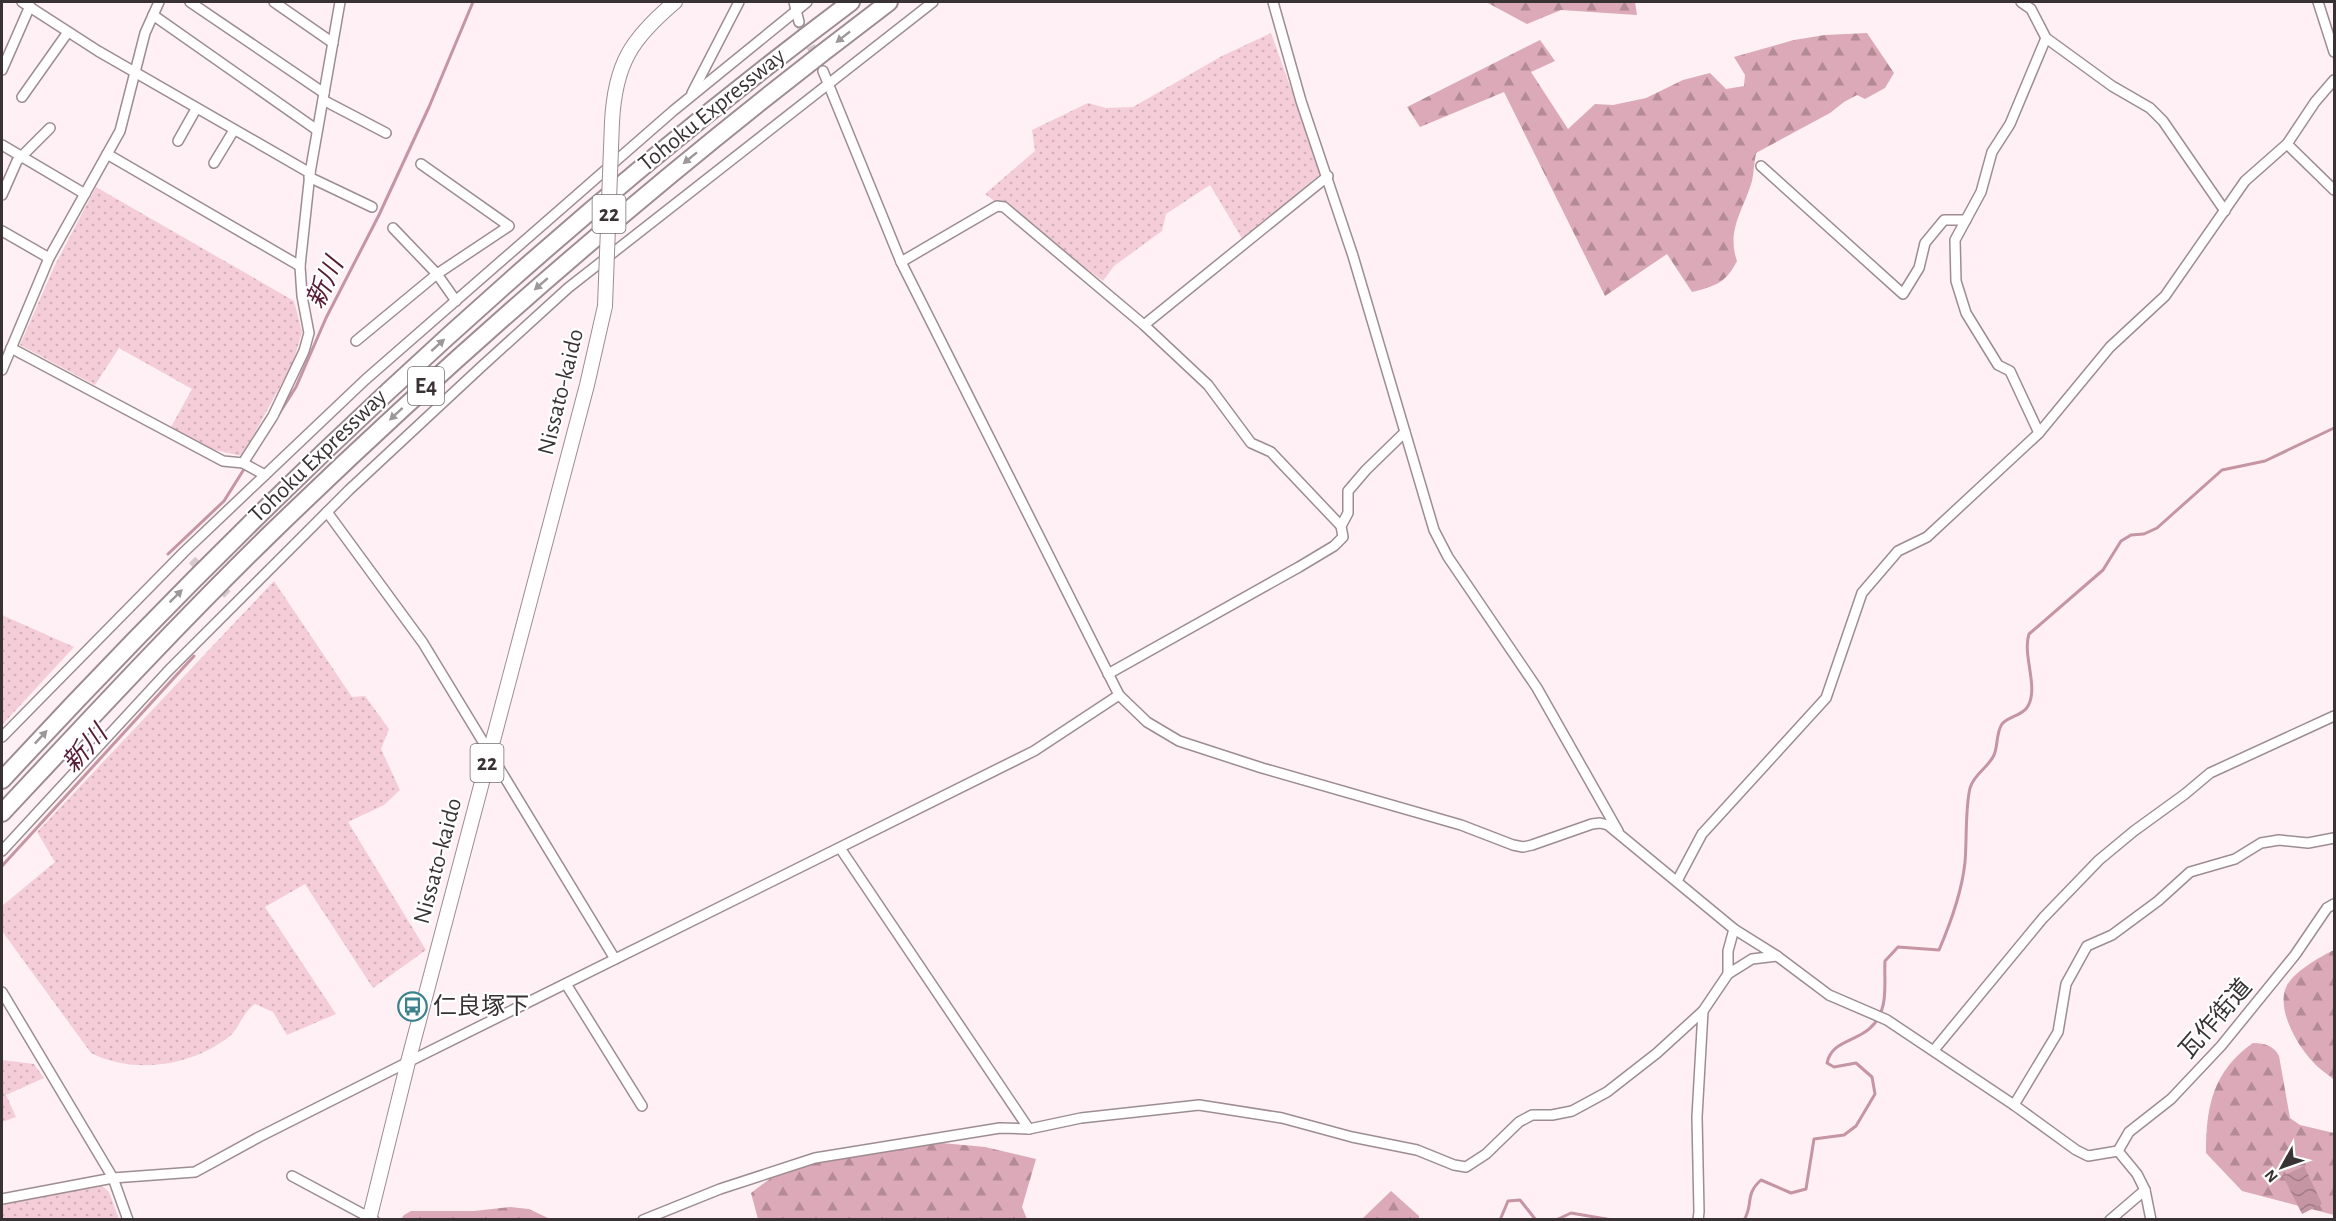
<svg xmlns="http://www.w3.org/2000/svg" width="2336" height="1221" font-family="'Alegreya Sans','Noto Sans JP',sans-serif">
<defs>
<pattern id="grass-dots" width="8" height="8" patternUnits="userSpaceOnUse" patternTransform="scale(1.5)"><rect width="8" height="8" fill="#f4cdd8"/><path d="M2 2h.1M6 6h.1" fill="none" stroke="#d2b0ba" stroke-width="1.8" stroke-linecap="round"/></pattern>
<pattern id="forest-firs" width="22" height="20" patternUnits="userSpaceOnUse" patternTransform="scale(1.5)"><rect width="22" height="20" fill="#dba9b7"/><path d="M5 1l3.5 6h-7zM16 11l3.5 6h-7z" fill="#b38a96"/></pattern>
<pattern id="water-waves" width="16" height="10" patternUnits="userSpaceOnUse" patternTransform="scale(1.5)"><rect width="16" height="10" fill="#c595a3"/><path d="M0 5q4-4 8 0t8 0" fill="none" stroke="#a17a86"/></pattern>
</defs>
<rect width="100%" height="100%" fill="#fef0f4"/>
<g fill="url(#grass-dots)">
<polygon points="1271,33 1321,173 1243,240 1210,185 1166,214 1162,231 1114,266 1103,281 985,194 1035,151 1032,130 1088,103 1106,108 1133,107 1222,56"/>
<polygon points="96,187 294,301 302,332 293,363 242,456 198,446 171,427 192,389 119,348 95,385 20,345 54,267"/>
<path d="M274,581L352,697L365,696L389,729L381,749L400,790L384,805L348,822L426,950L373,988L305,884L265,907L336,1014L287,1035L273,1012L255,1004C242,1013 240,1027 230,1036C192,1066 135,1075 91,1053L2,931V906L55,862L37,832Z"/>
<polygon points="2,615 74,647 2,725"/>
<polygon points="2,1060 34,1064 44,1078 6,1095 16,1117 2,1122"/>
<polygon points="99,1183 109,1192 119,1219 2,1220 2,1205 34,1195"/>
</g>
<g fill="url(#forest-firs)">
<polygon points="1486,2 1635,2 1637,15 1561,10 1527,24"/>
<path d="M1867,33L1894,73L1885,88L1865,99L1857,95L1844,102L1830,113L1756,153C1754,162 1754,172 1752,181C1744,209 1726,230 1737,261C1725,284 1715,286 1692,292L1667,254L1605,296L1504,92L1420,127L1407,107L1540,40L1555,61L1531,72L1568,129L1595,104L1613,105L1646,98L1683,80L1710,73L1726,89L1744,86L1745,75L1734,57L1794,40L1825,35Z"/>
<path d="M2334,950V1080C2328,1074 2319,1069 2313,1062C2298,1046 2278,1013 2285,990C2290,973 2320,957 2334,950Z"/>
<path d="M2253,1043C2265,1043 2274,1046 2279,1056L2290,1118L2300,1125L2334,1133V1215L2242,1191L2206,1153C2206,1106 2213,1071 2253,1043Z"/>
<polygon points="931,1142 985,1147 1036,1159 1022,1207 1027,1219 758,1219 751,1193 776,1174 838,1153"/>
<polygon points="1391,1191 1419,1216 1419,1219 1362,1219"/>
<polygon points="510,1207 529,1209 550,1219 401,1219 404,1215 411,1211 474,1211"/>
</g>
<polygon fill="url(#water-waves)" points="2304,1166 2322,1204 2302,1214 2283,1176"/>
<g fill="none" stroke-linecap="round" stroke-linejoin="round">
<g stroke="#c595a3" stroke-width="3">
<polyline points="275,420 296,387 326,318 379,215 429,107 473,2"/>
<polyline points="168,554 224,501 246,466"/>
<polyline points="2,866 194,656"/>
<polyline points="1500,1220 1508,1201 1520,1200 1536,1220"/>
<polyline points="1556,1220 1571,1213 1612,1220"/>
<path d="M1744,1220C1754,1204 1744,1195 1761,1180L1791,1193L1806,1189L1814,1139L1844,1135L1856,1126L1875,1094L1872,1077L1856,1063L1834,1067L1827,1063C1833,1034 1871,1045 1882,1009C1887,995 1884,976 1885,961L1898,947L1939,950C1951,922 1962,892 1965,862C1967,840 1965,809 1970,788C1974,774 1988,768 1994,755C1998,746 1996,733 2002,724C2008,716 2023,716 2028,706C2039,687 2022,655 2029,634L2103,570L2121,541L2131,535L2144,534L2157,528L2222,470L2265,461L2334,428"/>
</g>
<g stroke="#d7cace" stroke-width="9" stroke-dasharray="9 4.5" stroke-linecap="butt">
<polyline points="799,22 818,61"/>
<polyline points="192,560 230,597"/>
</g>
<defs>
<g id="street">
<polyline points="22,2 98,51 310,173"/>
<polyline points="190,2 324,93"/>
<polyline points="274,2 333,43"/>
<polyline points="794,2 799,22"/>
<polyline points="1273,2 1301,101 1353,256 1434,530 1448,557 1537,688 1618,831"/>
<polyline points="2021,2 2031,9 2046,38 2112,86 2150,108 2163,121 2225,211"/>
<polyline points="2318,2 2334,52"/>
<polyline points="153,15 317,130"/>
<polyline points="2,70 30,6"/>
<polyline points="823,71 901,262 1119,695 1147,722 1179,741 1262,768 1461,825 1513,845 1523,847 1532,845 1592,824 1600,823 1608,825 1734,929 1777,956 1829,995 1887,1020 2014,1105 2076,1150 2088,1156 2118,1151"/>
<polyline points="692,93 739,2"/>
<polyline points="22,97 68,32"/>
<polyline points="323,100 386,133"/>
<polyline points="178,141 196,109"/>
<polyline points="2287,144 2334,190"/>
<polyline points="2,145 85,194"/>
<polyline points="107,154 300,266"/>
<polyline points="214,163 234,130"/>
<polyline points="421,164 509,226 437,274 456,301"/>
<polyline points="1761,166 1903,294 1919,268 1925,243 1944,220 1966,220"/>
<polyline points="309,177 372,207"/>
<polyline points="2,195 17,161 50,128"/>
<polyline points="2,231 49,258"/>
<polyline points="901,262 997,206 1004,207 1144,325 1208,385 1251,443 1271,452 1341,526 1343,537 1334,546 1299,567 1108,674"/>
<polyline points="1144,325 1328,176"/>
<polyline points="356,341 437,274 393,228"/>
<polyline points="11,348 223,461 243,463 265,475"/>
<polyline points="2,370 49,258 120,131 145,33 159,2"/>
<polyline points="2039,433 2010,371 1998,365 1966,313 1956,281 1955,240 1981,192 1992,152 2010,124 2046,38"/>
<polyline points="243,463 273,416 304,351 309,333 302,296 300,266 310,173 340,2"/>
<polyline points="327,512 423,643 615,959"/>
<polyline points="1341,526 1348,513 1348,491 1366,470 1405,432"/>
<polyline points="2,737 184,552 365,380 673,111 807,2"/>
<polyline points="840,848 1029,1129"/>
<polyline points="2,851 169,670 349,490 480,368 568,288 933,2"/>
<polyline points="1677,881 1702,834 1826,698 1862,593 1898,551 1927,537 2039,433 2110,347 2165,296 2245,181 2287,144 2315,102 2334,80"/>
<polyline points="1728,974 1752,959 1777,956"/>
<polyline points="566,984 642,1106"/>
<polyline points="2,992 113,1178 128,1220"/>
<polyline points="1934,1050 2043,918 2099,860 2134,831 2185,794 2210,773 2334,716"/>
<polyline points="2014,1105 2058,1032 2066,984 2087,946 2112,935 2158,901 2190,872 2235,859 2261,843 2279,840 2308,843 2334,838"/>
<polyline points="2118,1151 2129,1132 2171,1099 2221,1046 2295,955 2327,908 2334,904"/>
<polyline points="2118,1151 2137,1174 2145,1190 2151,1220"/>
<polyline points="292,1176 374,1220"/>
<polyline points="2,1199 113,1178 195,1172 259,1137 408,1062 1034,751 1119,695"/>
<polyline points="643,1220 720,1189 815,1158 1000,1128 1029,1129 1081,1118 1199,1105 1282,1118 1352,1137 1417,1150 1454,1165 1466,1167 1486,1154 1519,1122 1532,1115 1552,1115 1572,1111 1607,1092 1657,1053 1703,1011 1728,974 1728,951 1734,929"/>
<polyline points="1698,1220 1699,1212 1697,1117 1703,1011"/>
<polyline points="2110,1220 2145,1190"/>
</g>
<g id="primary">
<path d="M612,122C615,64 631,39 675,2"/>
<polyline points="369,1220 408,1062 587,385 605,306"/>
</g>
<g id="highway">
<path d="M2,780C263,498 543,233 851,2"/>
<path d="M2,813C90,719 178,624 270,534C466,344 672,166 889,2"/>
</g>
</defs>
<use href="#street" stroke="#9d8d92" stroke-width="12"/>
<use href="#primary" stroke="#9d8d92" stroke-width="16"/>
<use href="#highway" stroke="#9d8d92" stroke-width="20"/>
<use href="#street" stroke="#fff" stroke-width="9"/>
<use href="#primary" stroke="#fff" stroke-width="14"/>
<use href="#highway" stroke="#fff" stroke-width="16"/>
<defs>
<polyline id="primary-bridge" points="605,306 612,122"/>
</defs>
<use href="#primary-bridge" stroke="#9d8d92" stroke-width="16" stroke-linecap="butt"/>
<use href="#primary-bridge" stroke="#fff" stroke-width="14"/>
</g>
<defs><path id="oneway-solid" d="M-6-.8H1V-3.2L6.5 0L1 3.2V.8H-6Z" transform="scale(1.5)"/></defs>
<g fill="#9c989a">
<use href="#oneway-solid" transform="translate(843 37) rotate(142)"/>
<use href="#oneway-solid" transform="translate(690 158) rotate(141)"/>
<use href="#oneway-solid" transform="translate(541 284) rotate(139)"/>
<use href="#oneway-solid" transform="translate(438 345) rotate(-42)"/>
<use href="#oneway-solid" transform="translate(396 414) rotate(137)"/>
<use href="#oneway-solid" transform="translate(176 596) rotate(-45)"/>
<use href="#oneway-solid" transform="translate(41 737) rotate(-47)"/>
</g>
<defs>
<symbol id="bus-ring" viewBox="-11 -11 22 22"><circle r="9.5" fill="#fff" stroke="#3c828d" stroke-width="1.5"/><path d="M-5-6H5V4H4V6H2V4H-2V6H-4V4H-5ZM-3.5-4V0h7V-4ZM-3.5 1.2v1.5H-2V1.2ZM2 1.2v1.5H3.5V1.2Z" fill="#3c828d"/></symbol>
</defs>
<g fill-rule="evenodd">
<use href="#bus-ring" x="396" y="990" width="33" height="33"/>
</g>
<g text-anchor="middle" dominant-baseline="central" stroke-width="4.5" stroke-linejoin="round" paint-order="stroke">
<g fill="#fff" stroke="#747071" stroke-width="1.5">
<rect x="592.5" y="195" width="33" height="38" rx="4.5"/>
<rect x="408" y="367" width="36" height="38" rx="4.5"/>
<rect x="470.5" y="744" width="33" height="38" rx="4.5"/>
</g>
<g font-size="22" font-weight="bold" fill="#393234">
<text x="609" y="214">22</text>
<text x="426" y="386">E4</text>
<text x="487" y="763">22</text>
</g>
<g font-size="24" fill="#393234" stroke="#fff">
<text transform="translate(712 110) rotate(-39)">Tohoku Expressway</text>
<text transform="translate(561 392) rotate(-76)">Nissato-kaido</text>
<text transform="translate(318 456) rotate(-44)">Tohoku Expressway</text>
<text transform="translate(438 861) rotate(-75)">Nissato-kaido</text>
<text transform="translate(2216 1019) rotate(-49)">瓦作街道</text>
</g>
<g font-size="24" fill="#393234" stroke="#fff" text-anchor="start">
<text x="433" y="1007">仁良塚下</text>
</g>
<g font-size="26" font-style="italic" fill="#561b32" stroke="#fff">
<text transform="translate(325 283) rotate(-65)">新川</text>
<text transform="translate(85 749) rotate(-48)">新川</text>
</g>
</g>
<rect width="2336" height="1221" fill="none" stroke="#393234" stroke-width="6"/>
<g transform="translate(2282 1167) rotate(230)" stroke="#ffffff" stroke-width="4.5" paint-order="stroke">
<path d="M0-4.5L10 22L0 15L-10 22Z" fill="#393234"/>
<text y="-9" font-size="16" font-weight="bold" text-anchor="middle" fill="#393234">N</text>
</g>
</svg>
